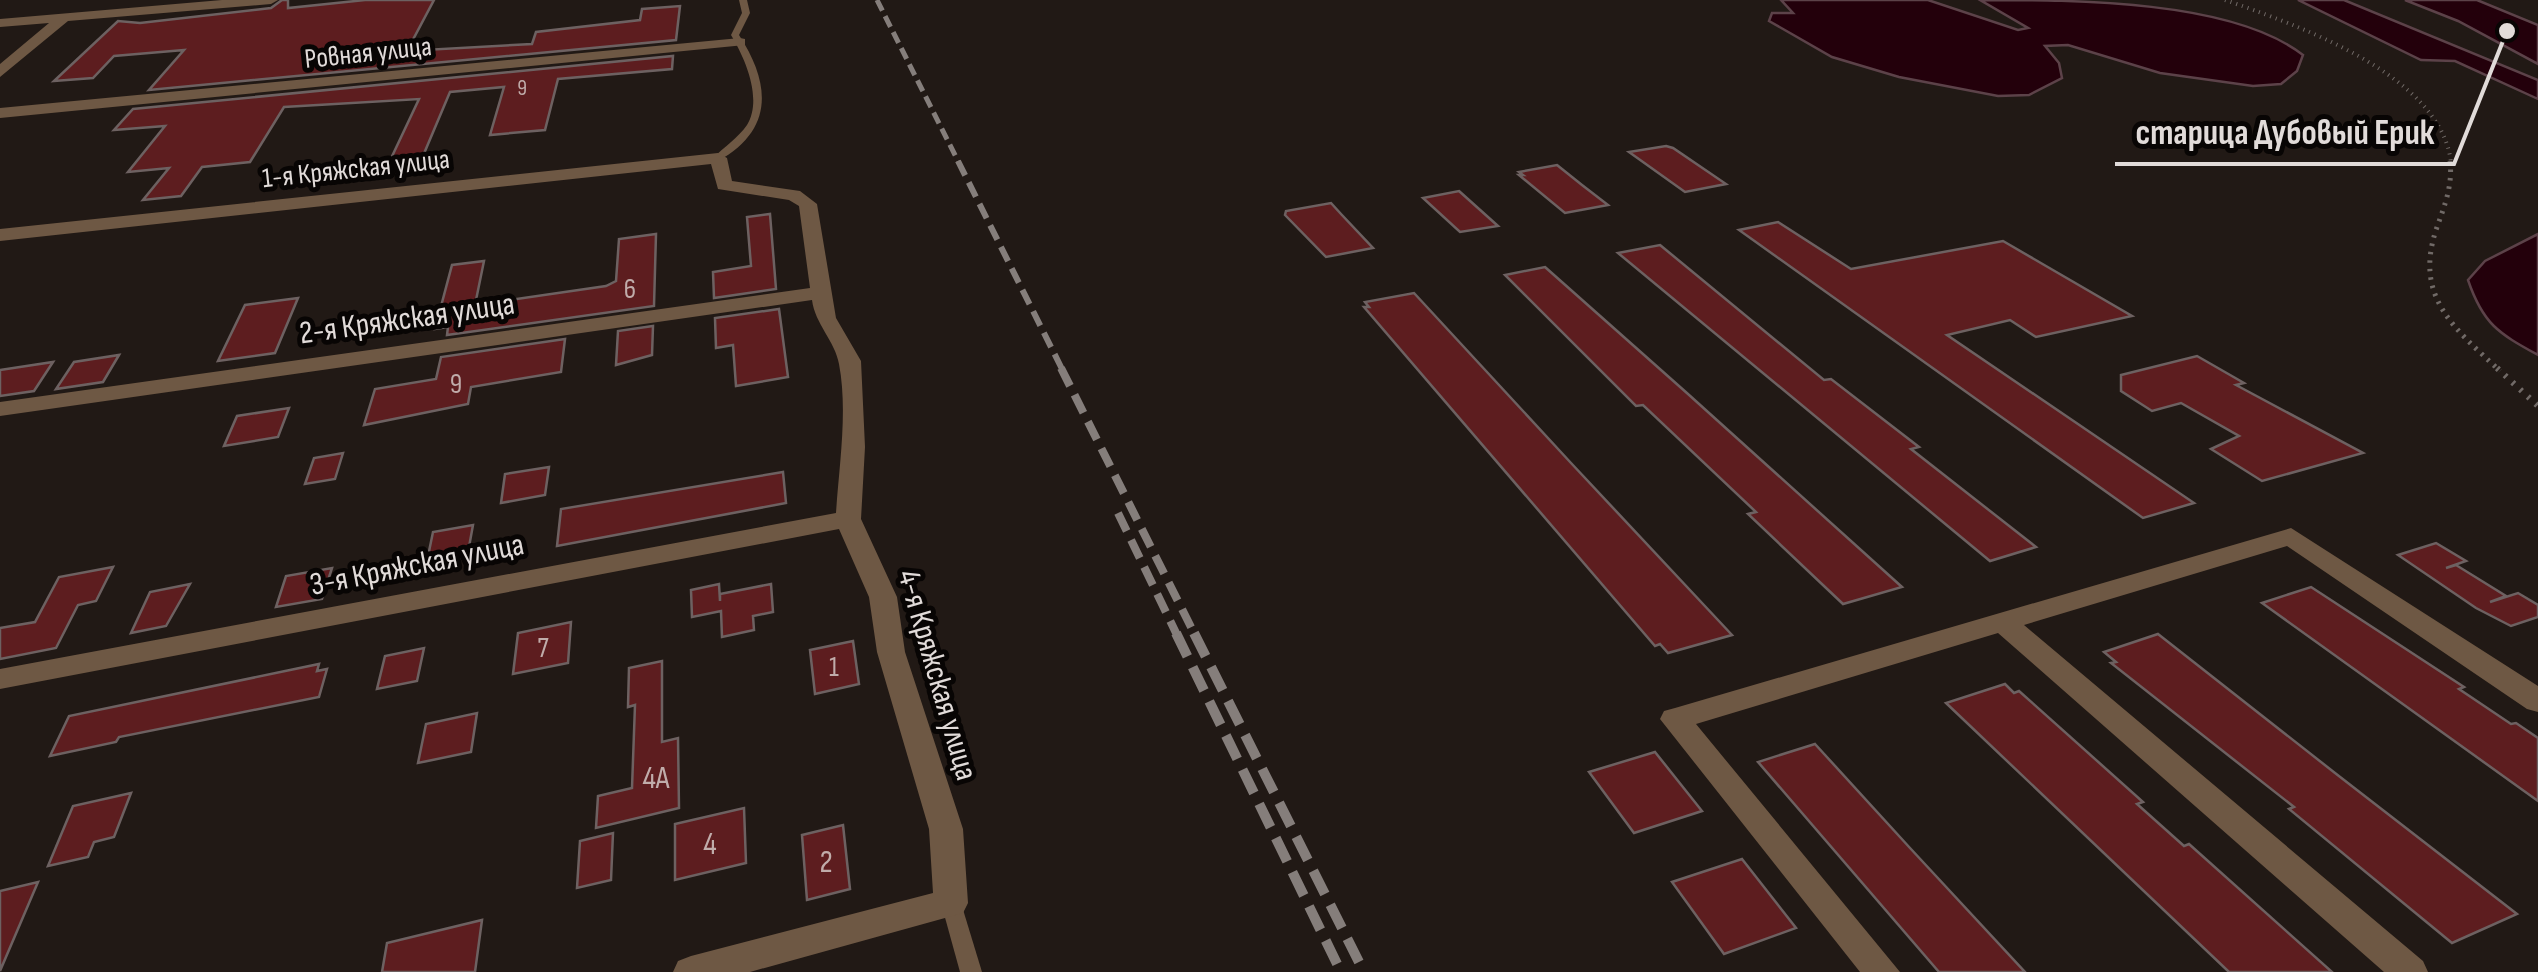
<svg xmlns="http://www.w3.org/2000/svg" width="2538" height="972" font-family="'Sofia Sans Condensed',sans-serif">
<rect width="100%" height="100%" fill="#211915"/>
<g fill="#23000b" stroke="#5c4249" stroke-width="2.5">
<path d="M1781,0H1928L2018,30L2028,28L1980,0C2077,0 2232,0 2303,55L2297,71L2281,84L2253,86L2160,73L2068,45L2045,46L2059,63L2062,78L2029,95L1998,96L1899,77L1832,57L1769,21L1772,13H1793Z"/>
<polygon points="2298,0 2344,0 2538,80 2538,99 2455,61 2421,60"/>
<polygon points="2405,0 2477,0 2538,25 2538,64 2458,21"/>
<path d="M2538,234V355C2498,333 2483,324 2468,280L2485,261Z"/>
</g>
<g fill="#5d1d1f" stroke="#6d6161" stroke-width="2.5">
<polygon points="282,0 288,0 288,8 365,0 434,0 407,51 532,44 536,32 640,20 642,9 680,6 676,40 149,90 184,50 114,56 93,78 54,81 118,21 140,23 271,8"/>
<polygon points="673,56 672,69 558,79 545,130 490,135 504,87 450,92 420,163 387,167 419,99 284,107 250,162 202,167 181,196 143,200 169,168 128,172 165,126 114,130 133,109"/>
<polygon points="1666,146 1673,148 1726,184 1685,192 1629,152"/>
<polygon points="1557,165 1582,185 1608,205 1565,213 1519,175 1523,175 1519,172"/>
<polygon points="1459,191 1498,226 1460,232 1423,198"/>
<polygon points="1331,203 1341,214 1373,248 1326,257 1285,215 1286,211"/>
<polygon points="770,214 776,289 714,298 713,272 751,266 747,217"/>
<polygon points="1778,222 1851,269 2003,241 2132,316 2036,337 2010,320 1947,335 2194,503 2143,518 1739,230"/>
<polygon points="656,234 654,306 447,335 448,327 435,329 452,265 484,261 475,305 606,286 616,281 619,239"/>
<polygon points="1660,245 1824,380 1831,379 1919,447 1911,449 2036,547 1990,561 1618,253"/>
<polygon points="1545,267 1688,394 1902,587 1843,604 1748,514 1756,512 1643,405 1636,406 1505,275"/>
<polygon points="1414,293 1571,463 1732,635 1668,653 1660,644 1655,646 1364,307 1369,307 1365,302"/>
<polygon points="298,298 275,353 218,361 245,305"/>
<polygon points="779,309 788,377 736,386 733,345 716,348 715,318"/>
<polygon points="653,326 652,355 616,365 618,331"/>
<polygon points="565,339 561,372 471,387 468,404 364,425 375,389 436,379 441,357"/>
<polygon points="119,355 103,382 56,389 74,362"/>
<polygon points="2197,356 2244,383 2236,385 2363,453 2262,481 2211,449 2239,436 2181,403 2152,411 2121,391 2121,375"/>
<polygon points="53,362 34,391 0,396 0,370"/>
<polygon points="289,408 278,437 224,446 237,416"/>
<polygon points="343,453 335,479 305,484 314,458"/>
<polygon points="549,467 545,495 501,503 505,474"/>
<polygon points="783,472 786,503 557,546 561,509"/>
<polygon points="473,525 467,558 426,566 433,532"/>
<polygon points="2436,543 2466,561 2446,568 2456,565 2506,596 2490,602 2518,593 2538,605 2538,617 2511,626 2476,608 2398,555"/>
<polygon points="113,567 96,601 78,605 56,648 0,659 0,628 35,622 59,577"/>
<polygon points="332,568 322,599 276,607 286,576"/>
<polygon points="190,584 166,626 131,633 150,592"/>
<polygon points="719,584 720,601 720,594 771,584 773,612 753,616 754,630 722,637 721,611 692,617 691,590"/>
<polygon points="2311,587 2464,687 2459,689 2511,724 2516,723 2538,738 2538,801 2262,603"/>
<polygon points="571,622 568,663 513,674 518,633"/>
<polygon points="2158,634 2335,773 2517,914 2452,943 2289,809 2294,807 2111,663 2116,662 2104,652"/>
<polygon points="853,641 859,684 815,694 810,650"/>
<polygon points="424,648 417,681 377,689 385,656"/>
<polygon points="662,661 662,742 678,738 679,808 596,828 598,796 632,788 635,705 628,707 629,668"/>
<polygon points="319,664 317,671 327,669 319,697 119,737 116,742 50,756 69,716"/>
<polygon points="2005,684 2014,693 2019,691 2143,802 2137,804 2184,846 2189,844 2332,972 2229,972 1946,703"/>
<polygon points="477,713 471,752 418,763 426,724"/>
<polygon points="1815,744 1910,848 2025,972 1939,972 1758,762"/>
<polygon points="1655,752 1702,811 1634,833 1589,772"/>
<polygon points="131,793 114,837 94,842 88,857 48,866 73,806"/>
<polygon points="744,808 746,863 675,880 675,824"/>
<polygon points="843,825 850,889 807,900 802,835"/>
<polygon points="613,833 611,880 577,888 580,841"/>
<polygon points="1742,859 1796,928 1724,954 1672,882"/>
<polygon points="38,882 0,971 0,891"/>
<polygon points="482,920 475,972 382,972 387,943"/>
</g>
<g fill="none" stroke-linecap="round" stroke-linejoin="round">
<path stroke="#716a67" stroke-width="4" stroke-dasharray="1 5" stroke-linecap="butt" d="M2225,0C2297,25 2442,75 2451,163"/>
<path stroke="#716a67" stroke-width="5" stroke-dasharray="2.5 6" stroke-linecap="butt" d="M2450,161C2453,186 2444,207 2436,230C2414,297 2454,328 2500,371"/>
<polyline stroke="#716a67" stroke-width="6" stroke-dasharray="2.5 8" stroke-linecap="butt" points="2497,368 2538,406"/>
<g fill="#6e5844" fill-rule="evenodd">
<path d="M739,0H747L750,13L739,35C771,84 774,130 718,161L713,158C724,147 738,138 747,125C763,99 745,58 731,35L742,13Z"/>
<polygon points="951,894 958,897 961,903 982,972 960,972 941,903 944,897"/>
</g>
<g fill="#6e5844" fill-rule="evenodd">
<polygon points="222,0 278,0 271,4 68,21 0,77 0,64 49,23 0,27 0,19"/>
<polygon points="740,38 745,39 745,45 0,118 0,108"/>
<path d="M718,153L727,158L732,181L800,191L817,204L836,318L861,361L865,447L861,519L897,597L905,652L963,829L968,903L963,913L750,972H673L678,961L691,956L933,893L929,829L877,652L869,597L839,529L0,689V669L836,513C839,466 848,411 839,364C835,341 815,324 812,300L0,416V402L810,288L799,206L789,200L718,189L711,164L0,241V229Z"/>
<polygon points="2291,528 2538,686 2538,712 2527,709 2287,546 2024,625 2423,961 2428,972 2384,972 1998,633 1696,724 1900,972 1860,972 1660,719 1664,711 1675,708"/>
</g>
<polyline stroke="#857e7b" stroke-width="5" stroke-dasharray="12 6" stroke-linecap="butt" points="877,0 959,163"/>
<polyline stroke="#857e7b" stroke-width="6" stroke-dasharray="16 8" stroke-linecap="butt" points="958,161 1063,371"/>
<g stroke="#857e7b" stroke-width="8" stroke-dasharray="20 10" stroke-linecap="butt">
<polyline points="1061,368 1195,635"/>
<polyline points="1118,513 1177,635"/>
</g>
<g stroke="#857e7b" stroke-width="10" stroke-dasharray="26 12" stroke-linecap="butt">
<polyline points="1176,633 1341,972"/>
<polyline points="1194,633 1364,972"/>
</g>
</g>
<g text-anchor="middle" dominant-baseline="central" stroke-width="10" stroke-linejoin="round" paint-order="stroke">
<g font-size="22" fill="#c0acaa">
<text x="522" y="88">9</text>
</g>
<g font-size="28" fill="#e1dbd9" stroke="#080504">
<text transform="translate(368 53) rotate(-6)">Ровная улица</text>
<text transform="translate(356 169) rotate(-6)">1-я Кряжская улица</text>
</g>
<g font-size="28" fill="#c0acaa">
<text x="630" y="289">6</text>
<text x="456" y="384">9</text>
<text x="543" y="648">7</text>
<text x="834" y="667">1</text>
</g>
<g font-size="32" fill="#e1dbd9" stroke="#080504">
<text transform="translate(407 319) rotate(-8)">2-я Кряжская улица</text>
<text transform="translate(417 565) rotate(-11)">3-я Кряжская улица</text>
<text transform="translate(937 675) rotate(74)">4-я Кряжская улица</text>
</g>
<g font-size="32" fill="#c0acaa">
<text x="656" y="778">4А</text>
<text x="710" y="844">4</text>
<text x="826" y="862">2</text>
</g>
</g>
<path fill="none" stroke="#e1dbd9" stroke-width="4" d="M2507 31L2454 164H2115"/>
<circle fill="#e1dbd9" stroke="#080504" stroke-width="4" cx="2507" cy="31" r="10"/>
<g font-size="35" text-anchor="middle" font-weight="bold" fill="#e1dbd9" stroke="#080504" stroke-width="10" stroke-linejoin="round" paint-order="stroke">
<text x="2285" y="144">старица Дубовый Ерик</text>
</g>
</svg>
